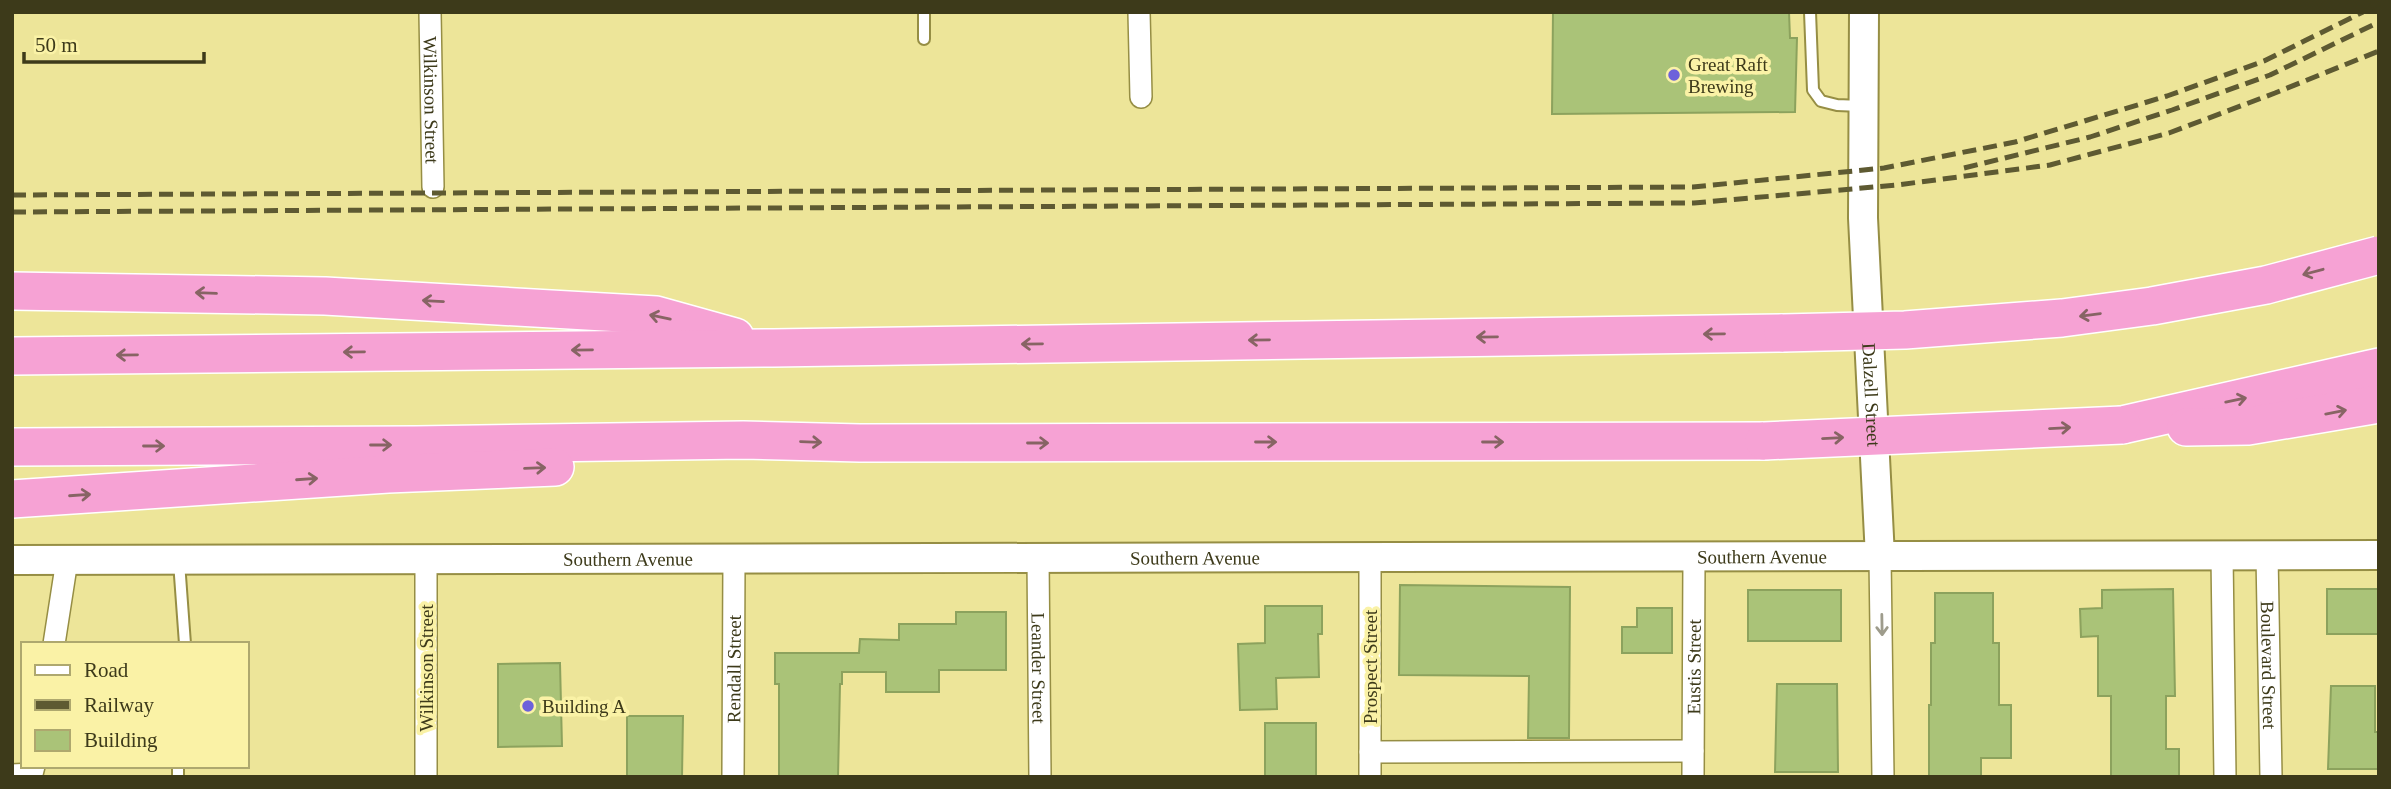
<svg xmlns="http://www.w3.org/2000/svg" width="2391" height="789" font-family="Georgia,serif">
<rect width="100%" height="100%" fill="#ede599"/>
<g fill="#aac378" stroke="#8ca25d" stroke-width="2">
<polygon points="1553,12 1789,12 1790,38 1797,38 1795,112 1552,114"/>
<polygon points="1400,585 1570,587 1569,738 1528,738 1529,676 1399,675"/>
<polygon points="2173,589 2175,696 2166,696 2166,749 2179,749 2179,777 2111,777 2111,696 2098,696 2098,636 2081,637 2080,609 2102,608 2102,590"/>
<rect x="2327" y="589" width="52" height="45"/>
<rect x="1748" y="590" width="93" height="51"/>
<polygon points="1935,593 1993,593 1993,643 1999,643 1999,705 2011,705 2011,758 1981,758 1981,777 1929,777 1929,705 1931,705 1931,643 1935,643"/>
<polygon points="1265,606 1322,606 1322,634 1318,634 1319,677 1276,678 1277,709 1240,710 1238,644 1265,643"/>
<polygon points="1637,608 1672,608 1672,653 1622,653 1622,627 1637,627"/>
<polygon points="956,612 1006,612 1006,670 939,670 939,692 886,692 886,672 842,672 842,684 840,684 838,777 779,777 779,684 775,684 775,653 859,653 860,639 899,640 899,624 956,624"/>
<polygon points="560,663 562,746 498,747 498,664"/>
<polygon points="1777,684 1837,684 1838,772 1775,772"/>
<polygon points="2331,686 2375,686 2375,732 2379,732 2379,769 2328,769"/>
<polygon points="627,716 683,716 682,777 627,777"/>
<rect x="1265" y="723" width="51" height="54"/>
</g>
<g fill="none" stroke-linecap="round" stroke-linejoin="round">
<defs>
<g id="lane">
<polyline points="924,12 924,39"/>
<polyline points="1810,12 1813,90 1821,101 1837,105 1861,106"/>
<polyline points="179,562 185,644"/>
<polyline points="178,777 178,766"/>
</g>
<g id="street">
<path id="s1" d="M430,12L433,187"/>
<polyline points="1139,12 1141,97"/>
<polyline points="2222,555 2225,777"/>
<path id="s2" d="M2267,555L2271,777"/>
<polyline points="1370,557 1370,777"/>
<polyline points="1880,557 1883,777"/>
<path id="s3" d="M1038,558L1040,777"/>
<polyline points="54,644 67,560"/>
<polyline points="1370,752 1693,751"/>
<polyline points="12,775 32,774 34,766"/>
<polyline points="426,777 426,559"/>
<path id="s4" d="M733,777L734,559"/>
<path id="s5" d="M1693,777L1694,557"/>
</g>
<g id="secondary">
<path id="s6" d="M1864,12L1863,218L1880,557"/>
<path id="s7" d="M12,560L2379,555"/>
</g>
<g id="highway">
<polyline points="12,291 325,296 656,315 735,337"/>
<polyline points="12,356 773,348 1783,333"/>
<polyline points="2122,425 2379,367"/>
<polyline points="2186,427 2248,426 2379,404"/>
<polyline points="12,447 416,445 743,440 860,443 1764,441"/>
<polyline points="12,499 388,474 555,467"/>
</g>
</defs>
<use href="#lane" stroke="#968e44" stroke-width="14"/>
<use href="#street" stroke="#968e44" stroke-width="24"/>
<use href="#secondary" stroke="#968e44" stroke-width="32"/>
<use href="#highway" stroke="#fff" stroke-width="40"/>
<use href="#lane" stroke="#fff" stroke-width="10"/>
<use href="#street" stroke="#fff" stroke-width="21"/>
<use href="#secondary" stroke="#fff" stroke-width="28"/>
<use href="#highway" stroke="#f6a2d4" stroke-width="37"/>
<g stroke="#5e5a32" stroke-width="5" stroke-dasharray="14 7" stroke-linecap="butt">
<polyline points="1964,168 2090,137 2172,110 2270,75 2379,22"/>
<polyline points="12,195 1693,187 1884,168 2015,142 2167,96 2264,61 2363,12"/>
<polyline points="12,212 1694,203 1897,185 2050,165 2169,133 2275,93 2379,51"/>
</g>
<defs>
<g id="highway-bridge">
<polyline points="1783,333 1905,330 2062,318 2152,306 2266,285 2379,255"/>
<polyline points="1764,441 2122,425"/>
</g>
</defs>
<use href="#highway-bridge" stroke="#fff" stroke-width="40" stroke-linecap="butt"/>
<use href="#highway-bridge" stroke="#f6a2d4" stroke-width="37"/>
</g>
<defs><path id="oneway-shaft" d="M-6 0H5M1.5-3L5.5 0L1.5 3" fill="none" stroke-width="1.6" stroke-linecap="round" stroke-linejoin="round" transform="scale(1.75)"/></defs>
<g stroke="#876464">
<use href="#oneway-shaft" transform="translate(2313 272) rotate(165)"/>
<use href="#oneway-shaft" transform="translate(206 293) rotate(-178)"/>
<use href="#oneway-shaft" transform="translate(433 301) rotate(-177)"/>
<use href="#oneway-shaft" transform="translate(2090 315) rotate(172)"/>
<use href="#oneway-shaft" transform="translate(660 317) rotate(-168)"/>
<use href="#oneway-shaft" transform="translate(1714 334) rotate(179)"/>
<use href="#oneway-shaft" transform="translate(1487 337) rotate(179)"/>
<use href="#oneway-shaft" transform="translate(1259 340) rotate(179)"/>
<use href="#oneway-shaft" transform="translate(1032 344) rotate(179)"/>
<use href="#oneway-shaft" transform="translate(582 350) rotate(179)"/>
<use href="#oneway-shaft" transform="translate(354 352) rotate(179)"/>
<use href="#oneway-shaft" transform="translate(127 355) rotate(179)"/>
<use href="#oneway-shaft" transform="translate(2236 400) rotate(-12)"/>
<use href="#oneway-shaft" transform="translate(2336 412) rotate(-11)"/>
<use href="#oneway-shaft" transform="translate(2060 428) rotate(-3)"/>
<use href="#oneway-shaft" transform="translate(1833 438) rotate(-3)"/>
<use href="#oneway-shaft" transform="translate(811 442) rotate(2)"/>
<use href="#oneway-shaft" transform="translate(1266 442)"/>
<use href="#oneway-shaft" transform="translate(1493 442)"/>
<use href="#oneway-shaft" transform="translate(1038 443)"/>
<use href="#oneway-shaft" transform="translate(381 445)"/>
<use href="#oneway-shaft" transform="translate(154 446)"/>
<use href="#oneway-shaft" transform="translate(535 468) rotate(-2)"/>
<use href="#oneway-shaft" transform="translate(307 479) rotate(-4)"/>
<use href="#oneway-shaft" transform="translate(80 495) rotate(-4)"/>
</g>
<use stroke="#9e9c8c" href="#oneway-shaft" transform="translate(1882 625) rotate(89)"/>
<g fill="#6d61db" stroke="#faf2a6" stroke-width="2.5">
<circle cx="1674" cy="75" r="7"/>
<circle cx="528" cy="706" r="7"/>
</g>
<g text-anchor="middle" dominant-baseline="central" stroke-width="7" stroke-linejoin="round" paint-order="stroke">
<g font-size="19" fill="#3d3a1a" stroke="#faf2a6" text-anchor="start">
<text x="1688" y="64">Great Raft<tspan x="1688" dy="22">Brewing</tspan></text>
<text x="542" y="706">Building A</text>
</g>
<g font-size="19" fill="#3d3a1a" stroke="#faf2a6">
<text stroke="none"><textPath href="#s1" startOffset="88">Wilkinson Street</textPath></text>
<text stroke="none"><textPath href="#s6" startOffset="383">Dalzell Street</textPath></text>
<text stroke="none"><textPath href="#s7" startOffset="1750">Southern Avenue</textPath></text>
<text stroke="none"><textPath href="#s7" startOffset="1183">Southern Avenue</textPath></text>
<text stroke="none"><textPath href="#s7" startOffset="616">Southern Avenue</textPath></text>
<text stroke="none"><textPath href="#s2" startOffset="110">Boulevard Street</textPath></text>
<text stroke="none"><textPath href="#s3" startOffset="110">Leander Street</textPath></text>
<text transform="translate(1370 667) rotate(-90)">Prospect Street</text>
<text stroke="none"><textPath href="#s5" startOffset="110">Eustis Street</textPath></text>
<text transform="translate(426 668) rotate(-90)">Wilkinson Street</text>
<text stroke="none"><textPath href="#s4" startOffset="108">Rendall Street</textPath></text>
</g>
</g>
<rect width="2391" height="789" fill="none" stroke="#3d3a1a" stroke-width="28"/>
<rect x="21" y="642" width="228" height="126" fill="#faf2a6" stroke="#aea86e" stroke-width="2"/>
<rect x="35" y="665" width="35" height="10" fill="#ffffff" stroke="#aea86e" stroke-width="2"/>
<text x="84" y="677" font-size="21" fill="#3d3a1a">Road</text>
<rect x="35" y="700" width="35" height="10" fill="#5e5a32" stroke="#aea86e" stroke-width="2"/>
<text x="84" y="712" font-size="21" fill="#3d3a1a">Railway</text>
<rect x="35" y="730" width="35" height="21" fill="#aac378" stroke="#aea86e" stroke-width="2"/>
<text x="84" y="747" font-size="21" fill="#3d3a1a">Building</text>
<path d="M24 52v10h180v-10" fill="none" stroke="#3d3a1a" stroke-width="3.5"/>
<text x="35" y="52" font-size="21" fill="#3d3a1a" stroke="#faf2a6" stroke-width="5" paint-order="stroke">50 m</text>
</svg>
